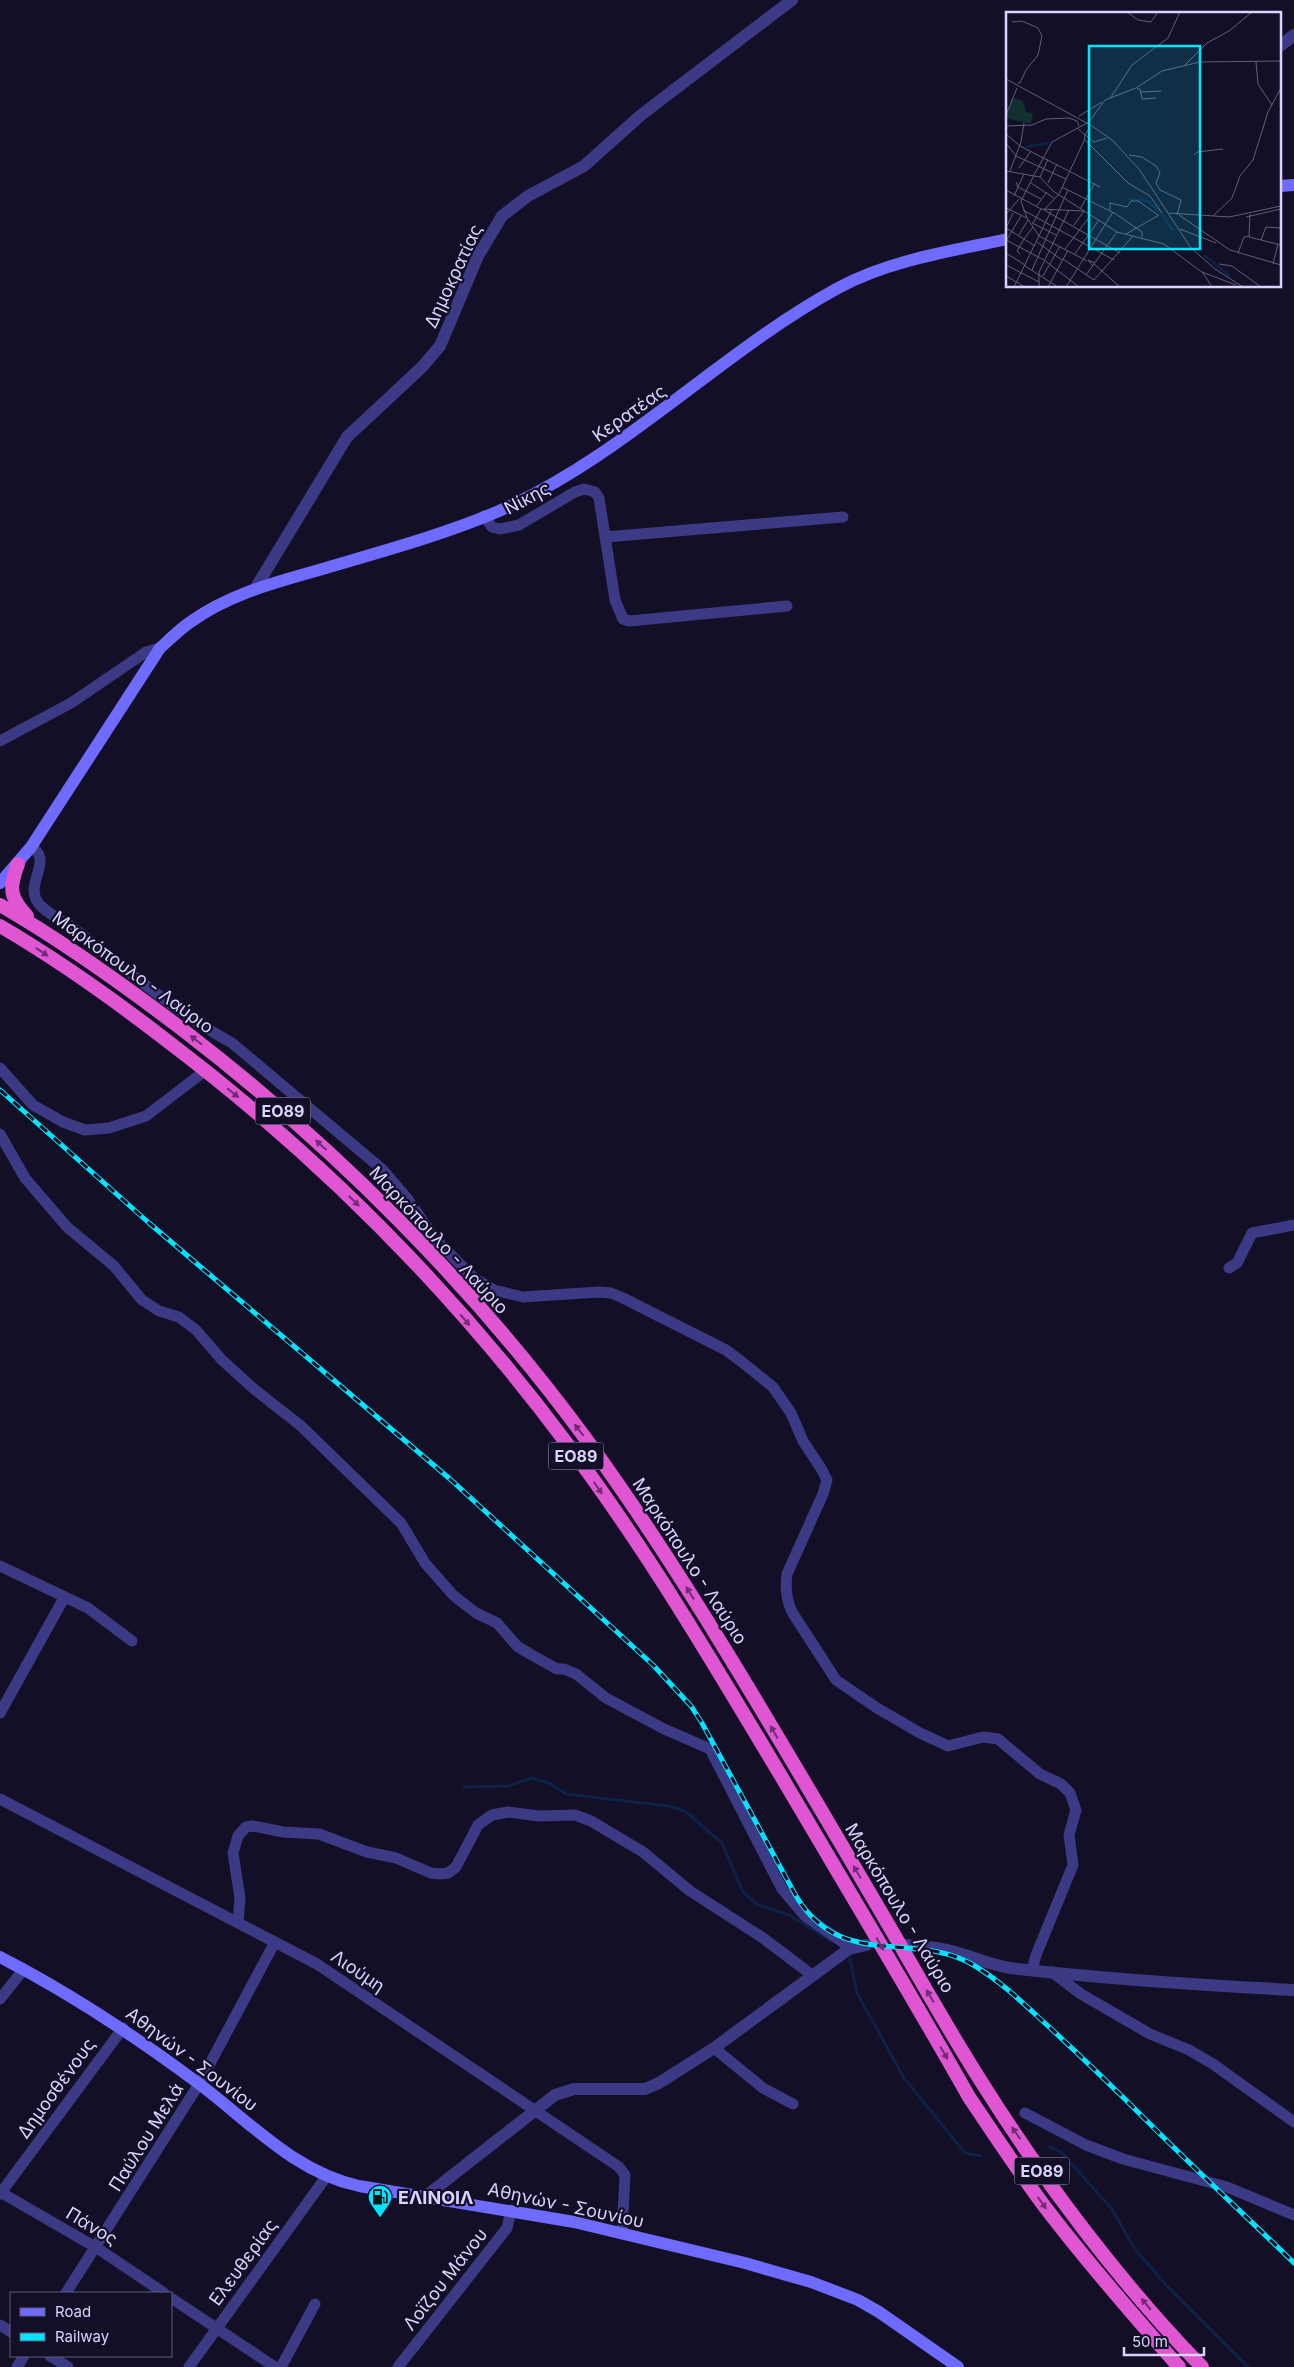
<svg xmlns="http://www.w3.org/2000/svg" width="1294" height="2367" font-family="Inter,sans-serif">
<rect width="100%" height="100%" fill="#130f26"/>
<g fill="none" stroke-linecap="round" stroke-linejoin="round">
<g stroke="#0c2248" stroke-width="3">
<polyline points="464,1787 508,1786 532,1778 549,1783 566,1794 668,1806 685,1811 722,1843 743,1892 758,1905 789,1915 831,1941"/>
<polyline points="850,1959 857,1993 904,2078 965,2153 981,2156"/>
<polyline points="1050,2147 1061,2152 1112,2209 1134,2248 1168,2287 1248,2367"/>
</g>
<g stroke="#3d3a85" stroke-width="11">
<polyline points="484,516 492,527 500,529 519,525 575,492 584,489 595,492 599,498 615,600 623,619 629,621 787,606"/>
<polyline points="605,537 843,517"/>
<polyline points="0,741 71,703 146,652 160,648"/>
<path d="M31,847C56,861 19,887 42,907C53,917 68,924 80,933C129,972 177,1013 232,1043L383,1170L406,1197L436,1240L474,1278L494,1290L523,1297L599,1292L611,1293L623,1298L726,1350L742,1362L773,1387L791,1413L803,1441L822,1470L827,1480L823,1494L787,1574C785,1588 786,1599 792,1612L836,1680L877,1708L920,1733L948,1746L983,1737L998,1739L1040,1774L1061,1784L1070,1793L1076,1810L1069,1835L1073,1865L1036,1955L1032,1970"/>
<polyline points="0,1068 33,1105 63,1122 85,1130 109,1128 146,1116 206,1070"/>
<polyline points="0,1134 25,1178 67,1227 114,1266 142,1300 159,1311 179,1317 196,1330 222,1360 254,1389 301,1426 401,1523 425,1563 453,1595 476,1613 497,1623 517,1646 530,1654 557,1669 564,1669 576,1674 606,1698 664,1729 710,1749 782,1889 805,1916 851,1948"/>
<polyline points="1229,1268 1237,1263 1252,1233 1294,1225"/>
<polyline points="0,1566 88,1608 132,1641"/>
<polyline points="0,1713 64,1598"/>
<polyline points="0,1799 317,1964 619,2167 625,2175 622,2234"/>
<polyline points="238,1923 240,1898 233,1853 238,1836 246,1827 253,1826 283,1832 319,1834 367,1852 396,1858 431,1873 440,1874 448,1873 456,1867 478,1825 492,1815 508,1812 539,1816 575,1815 591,1821 643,1852 690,1891 763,1938 812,1975"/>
<polyline points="1052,1972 1081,1994 1150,2034 1189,2050 1213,2064 1294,2122"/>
<polyline points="0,1999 24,1969"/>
<polyline points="714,2048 763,2088 793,2104"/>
<polyline points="1025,2113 1086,2145 1123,2159 1227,2187 1294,2215"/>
<polyline points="0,2192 97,2248 164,2293"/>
<polyline points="0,2194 123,2028"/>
<polyline points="66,2293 199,2084 275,1942"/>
<polyline points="171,2298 275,2367"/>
<polyline points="0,2325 11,2332"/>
<polyline points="50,2356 68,2367"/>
<polyline points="17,2367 24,2356"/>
<polyline points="189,2367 326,2177"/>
<polyline points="281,2367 315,2304"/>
<polyline points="398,2367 507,2228 511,2210"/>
</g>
<g stroke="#3d3a85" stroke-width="12">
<polyline points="1280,46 1294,35"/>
<polyline points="255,589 347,437 422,367 440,346 478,256 502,216 528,196 584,166 641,115 792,0"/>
<path d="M903,1945C921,1946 938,1947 955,1952C974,1957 990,1965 1010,1968C1104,1979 1199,1985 1294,1990"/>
<polyline points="426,2196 555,2095 574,2089 645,2089 659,2083 714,2048 849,1949 866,1945"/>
</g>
<g stroke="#6f6bff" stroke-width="12">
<polyline points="1280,186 1294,185"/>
<path d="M0,883L31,847L160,648C169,640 179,630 189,623C226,596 269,584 312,572C372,554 441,536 499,511C624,456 719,353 838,288C890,260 951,251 1008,239"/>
<path d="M0,1957C70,1993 135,2036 198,2083C249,2121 294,2172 359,2186L574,2222L745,2263L811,2282L858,2300L879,2312L958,2367"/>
</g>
<g stroke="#e055d1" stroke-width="14">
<path d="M18,864C9,888 9,897 27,916"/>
<path d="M0,905C64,942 124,985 183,1030C334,1146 473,1285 586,1439C637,1509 684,1582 729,1656C781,1741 831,1827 881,1912C915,1970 948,2030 984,2086C1045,2183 1122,2285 1202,2367"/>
<path d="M0,926C58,960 113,999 166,1040C318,1155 454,1292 568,1445C647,1550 714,1664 781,1776C844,1883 908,1989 969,2097C994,2134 1018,2171 1045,2207C1087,2262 1133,2315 1179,2367"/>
</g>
<defs>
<path id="rail" d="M0,1090L149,1223L450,1479L653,1665L691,1706L702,1723L796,1896C842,1972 914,1929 975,1966C1003,1983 1025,2005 1048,2026C1084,2059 1118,2092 1152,2126C1198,2172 1247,2217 1294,2263"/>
</defs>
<use href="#rail" stroke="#00e5ff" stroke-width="5"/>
<use href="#rail" stroke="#130f26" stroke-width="3" stroke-dasharray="9" stroke-linecap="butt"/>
</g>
<defs><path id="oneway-solid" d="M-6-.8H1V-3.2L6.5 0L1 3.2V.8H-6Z" transform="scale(1.25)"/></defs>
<g fill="#6f2e73">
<use href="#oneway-solid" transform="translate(42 952) rotate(33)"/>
<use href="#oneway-solid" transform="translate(196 1040) rotate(-143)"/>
<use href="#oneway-solid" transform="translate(233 1093) rotate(39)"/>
<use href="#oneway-solid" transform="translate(321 1145) rotate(-138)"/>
<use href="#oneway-solid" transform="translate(354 1201) rotate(44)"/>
<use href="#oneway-solid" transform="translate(465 1320) rotate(50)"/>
<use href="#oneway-solid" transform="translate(579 1430) rotate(-128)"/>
<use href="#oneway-solid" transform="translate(598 1488) rotate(55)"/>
<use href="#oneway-solid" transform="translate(690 1593) rotate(-122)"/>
<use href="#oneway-solid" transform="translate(774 1732) rotate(-121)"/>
<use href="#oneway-solid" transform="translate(857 1872) rotate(-121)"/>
<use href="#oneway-solid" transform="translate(880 1944) rotate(60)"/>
<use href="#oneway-solid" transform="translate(930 1996) rotate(-121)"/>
<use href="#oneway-solid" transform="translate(944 2053) rotate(60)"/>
<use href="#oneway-solid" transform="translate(1016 2133) rotate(-125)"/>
<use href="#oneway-solid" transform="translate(1042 2203) rotate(54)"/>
<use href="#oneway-solid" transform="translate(1146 2304) rotate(-130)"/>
</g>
<defs>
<symbol id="fuel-pin" viewBox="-11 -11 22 30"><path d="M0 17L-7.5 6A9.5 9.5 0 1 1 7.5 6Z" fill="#00e5ff" stroke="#130f26"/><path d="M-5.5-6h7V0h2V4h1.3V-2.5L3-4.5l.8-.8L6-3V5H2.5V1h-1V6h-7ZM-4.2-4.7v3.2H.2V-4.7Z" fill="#111"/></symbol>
</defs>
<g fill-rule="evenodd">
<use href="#fuel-pin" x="366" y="2183" width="28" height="38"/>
</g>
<g text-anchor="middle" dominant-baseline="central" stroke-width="4.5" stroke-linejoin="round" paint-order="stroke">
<g fill="#130f26" stroke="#9e99be" stroke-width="1">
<rect x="255.5" y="1097.5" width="55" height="27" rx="4"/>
<rect x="548.5" y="1442.5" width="55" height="27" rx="4"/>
<rect x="1014.5" y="2157.5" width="55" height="27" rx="4"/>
</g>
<g font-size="16" font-weight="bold" fill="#d9d4ff">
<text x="283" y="1111">ΕΟ89</text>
<text x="576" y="1456">ΕΟ89</text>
<text x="1042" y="2171">ΕΟ89</text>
</g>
<g font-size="18" fill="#d9d4ff" stroke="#130f26">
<text transform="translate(453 276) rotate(-65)">Δημοκρατίας</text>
<text transform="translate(629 413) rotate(-35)">Κερατέας</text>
<text transform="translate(527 498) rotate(-28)">Νίκης</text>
<text transform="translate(133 972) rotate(36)">Μαρκόπουλο - Λαύριο</text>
<text transform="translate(439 1240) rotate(47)">Μαρκόπουλο - Λαύριο</text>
<text transform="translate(690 1561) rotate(57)">Μαρκόπουλο - Λαύριο</text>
<text transform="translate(900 1908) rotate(59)">Μαρκόπουλο - Λαύριο</text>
<text transform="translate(358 1971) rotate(34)">Λιούμη</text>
<text transform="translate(192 2059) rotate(37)">Αθηνών - Σουνίου</text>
<text transform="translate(56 2088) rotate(-54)">Δημοσθένους</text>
<text transform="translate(146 2137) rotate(-58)">Παύλου Μελά</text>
<text transform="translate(566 2205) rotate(12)">Αθηνών - Σουνίου</text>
<text transform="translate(92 2226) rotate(31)">Πάνος</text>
<text transform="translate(243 2262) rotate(-54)">Ελευθερίας</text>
<text transform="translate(445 2279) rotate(-52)">Λοϊζου Μάνου</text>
</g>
<g font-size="18" font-weight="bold" fill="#d9d4ff" stroke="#130f26" text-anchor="start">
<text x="398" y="2197">ΕΛΙΝΟΙΛ</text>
</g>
</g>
<g transform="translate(1006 12)">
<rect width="275" height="275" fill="#130f26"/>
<path d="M6,86L17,89L20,100L27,101L25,112L0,106Z" fill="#12302f"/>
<path fill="none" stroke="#0c2248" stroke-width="2.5" d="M20,135L43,131M123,187L142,189L154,200M156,202L167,219M198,243L224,264"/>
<path fill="none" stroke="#625e7d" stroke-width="1" d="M121,0L132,8L145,10L152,0M6,10L16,9L32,16L36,24L32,43L20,58L14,71H12M250,50L252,72L266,93M179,53L201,31L223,19L246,0M0,67L86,114L106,128L133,157L185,236L209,257L237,275M131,77H134L136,87L150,86M135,80L155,79M105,85L126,53L162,26L174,0M0,103L11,76M73,104L96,90M0,114L26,113L40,107L63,106L71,109L73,114M71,116L79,123L78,129L53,182L38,198L114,241M82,118L79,123L88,130L101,126M0,122L14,134L94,175M79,128L122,171L144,184L156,201M0,131L10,144L60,167M123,143L136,145L150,154L154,161L150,171L154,178L175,188L171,203M188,143L191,140L217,137M13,156L25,139M0,159L34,165L47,179L111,220L158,232L197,261L206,275M4,159L15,130L18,111M28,163L46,130L83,110L99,88L130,76L156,59L194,50L275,49M34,165L42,147M10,170L12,175L35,187M25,171L48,186M42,171L51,152M56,175L110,202L136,220V225M0,178L35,197L77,199M8,184L18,162M15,189L21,206L33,224L81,249M15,189L28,163M30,195L41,180M0,196L21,206M74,197L89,171M17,198L108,248M104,198V191L121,195L125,189H132L152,203M7,201L0,216L29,234M163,201L223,205L275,194M0,202L13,187M244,202L243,225L275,233M173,203L224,238L275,253M207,204L226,186L234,164L247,148L262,100L275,76M240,205L275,197M26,211L50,223M27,211L35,197M68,213L78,199M174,217L210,231M120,222L153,203M13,223L22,208M0,228L38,248L73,275M255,228L260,215L275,216M0,229L15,204M31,230L56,248M59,237L85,203M0,241L19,253M232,241L238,225L243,224M14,242L11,239L18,227L27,215M69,242L93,208M57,247L88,268L127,224M88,252L114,275M213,252L226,254L255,275M267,252L272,232M0,253L33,270M19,254L52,275M87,254L82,248L89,251M26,258L62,178M196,260L230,273M80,263L111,220M0,264L19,275M37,264L54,234M8,275L46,197M33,275V260L63,198M42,275L62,238M60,275L107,200"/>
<path fill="#00e5ff" fill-opacity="0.15" stroke="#00e5ff" stroke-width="2.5" d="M83,34H194V237H83Z"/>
<rect width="275" height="275" fill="none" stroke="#d9d4ff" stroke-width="2.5"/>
</g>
<rect x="10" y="2292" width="162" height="65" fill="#130f26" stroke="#625e7d"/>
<rect x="20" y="2308" width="25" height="8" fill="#6f6bff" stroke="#625e7d"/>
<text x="55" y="2317" font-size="15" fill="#d9d4ff">Road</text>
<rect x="20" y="2333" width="25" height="8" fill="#00e5ff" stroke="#625e7d"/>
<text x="55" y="2342" font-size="15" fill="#d9d4ff">Railway</text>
<path d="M1124 2347v8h80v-8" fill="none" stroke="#d9d4ff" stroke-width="2.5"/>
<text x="1132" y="2347" font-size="15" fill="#d9d4ff" stroke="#130f26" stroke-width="4" paint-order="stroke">50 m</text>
</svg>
